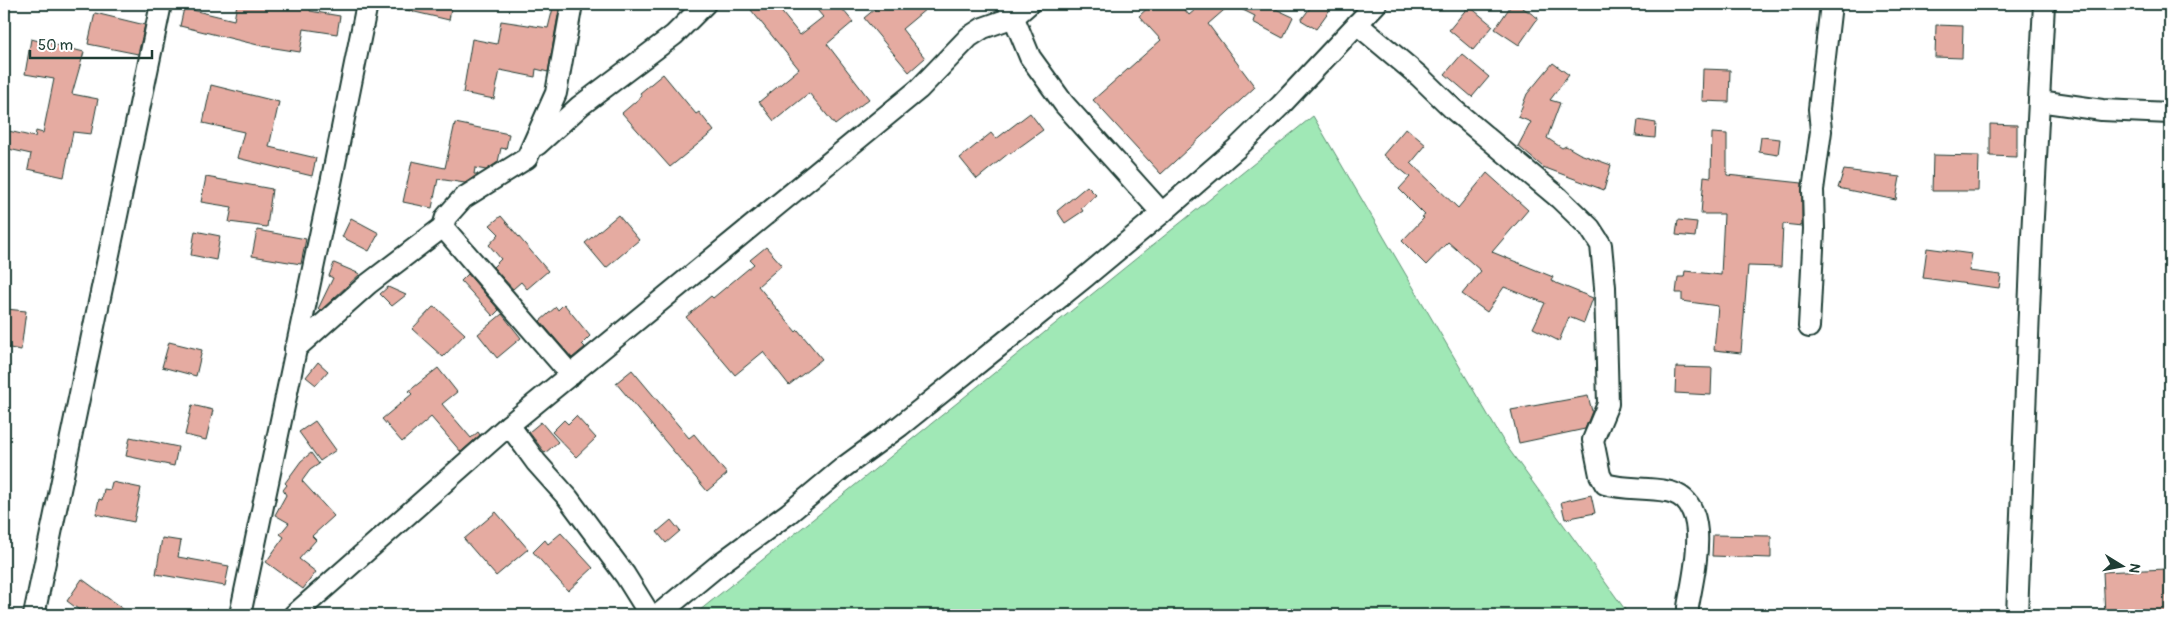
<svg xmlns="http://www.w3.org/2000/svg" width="2174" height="619" font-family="Pangolin,sans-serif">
<rect width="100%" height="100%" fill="#fff"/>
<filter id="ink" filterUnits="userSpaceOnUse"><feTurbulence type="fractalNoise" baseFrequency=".02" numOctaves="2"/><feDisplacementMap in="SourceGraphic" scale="10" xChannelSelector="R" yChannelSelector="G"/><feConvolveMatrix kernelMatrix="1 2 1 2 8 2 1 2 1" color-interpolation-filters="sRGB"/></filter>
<g filter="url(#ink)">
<polygon fill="#a0e8b6" stroke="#609275" points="1313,116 1505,444 1629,615 694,615"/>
<g fill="#e5aba1" stroke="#1f3d34">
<polygon points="237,4 311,4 310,11 340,16 337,34 304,29 300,52 262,46 180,26 184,8 234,20"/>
<polygon points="403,4 452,4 449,20 402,9"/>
<polygon points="554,4 560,4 548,72 536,69 535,77 500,70 494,99 463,93 472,39 497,44 501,21 548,28"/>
<polygon points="758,4 775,4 800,35 823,17 812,4 838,4 853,22 827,44 869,99 835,125 809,93 774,121 759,102 799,69 751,10"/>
<polygon points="881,4 932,4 902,29 925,58 909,72 864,18"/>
<polygon points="1152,4 1180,4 1189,15 1202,4 1265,4 1293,17 1283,38 1253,22 1255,16 1231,4 1208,24 1255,87 1161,174 1093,100 1161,40 1139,16"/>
<polygon points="1313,4 1334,4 1316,29 1301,20"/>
<polygon points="1512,4 1517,4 1538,18 1519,45 1495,29"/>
<polygon points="1469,6 1493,26 1473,50 1449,30"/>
<polygon points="95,13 145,25 138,54 88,44"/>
<polygon points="1936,25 1963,26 1962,58 1935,57"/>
<polygon points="31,39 84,52 72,94 98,99 91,134 73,132 64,177 28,169 31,154 4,148 4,130 35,137 36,131 43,133 54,79 25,74"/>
<polygon points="1462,54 1489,77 1472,97 1445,74"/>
<polygon points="1553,63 1569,75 1550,100 1560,103 1547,138 1562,148 1566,146 1580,154 1611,165 1604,190 1543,167 1518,146 1531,122 1518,117 1527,94"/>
<polygon points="1703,69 1730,70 1729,102 1702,101"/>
<polygon points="663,74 696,114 699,112 714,131 670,167 622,113 642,96 640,93"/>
<polygon points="211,85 279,102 269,147 316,158 312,176 237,158 244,132 203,123"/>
<polygon points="1030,113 1043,130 1010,154 1009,153 977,179 960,158 991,133 996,139"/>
<polygon points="1638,120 1656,123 1655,138 1636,136"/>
<polygon points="455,123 509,134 506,149 501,148 498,162 486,170 475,168 474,174 478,174 465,183 438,179 432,208 403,202 412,161 445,168"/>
<polygon points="1990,124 2017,125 2017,157 1990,156"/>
<polygon points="1406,128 1426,145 1411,163 1458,208 1487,173 1528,210 1492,252 1553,277 1551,281 1593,298 1584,323 1569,317 1559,341 1533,328 1545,303 1504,287 1487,312 1462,294 1481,271 1448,242 1426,265 1402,241 1424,218 1422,217 1425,215 1399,189 1410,177 1383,155"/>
<polygon points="1712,133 1727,134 1727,175 1802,183 1802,226 1783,224 1781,267 1748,266 1741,353 1714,350 1718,306 1682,301 1682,293 1676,293 1678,277 1684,277 1685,271 1721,275 1724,214 1701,214 1704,176 1711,177"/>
<polygon points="1761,137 1780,139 1778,155 1759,152"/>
<polygon points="1933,155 1979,156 1978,191 1932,191"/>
<polygon points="1844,170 1900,177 1896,200 1838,188"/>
<polygon points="206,177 272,189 267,227 229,222 232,207 201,202"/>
<polygon points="1087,186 1096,195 1081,208 1083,211 1065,223 1057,211"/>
<polygon points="618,215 639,240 606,268 585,243"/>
<polygon points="501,216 548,271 527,289 521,282 513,289 493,267 501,259 489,245 499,234 490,225"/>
<polygon points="351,218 379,233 369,251 342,237"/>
<polygon points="1678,220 1697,222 1695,237 1676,235"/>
<polygon points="257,230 306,239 301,264 252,256"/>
<polygon points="195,231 220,236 216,260 191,255"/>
<polygon points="766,247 782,265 758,286 796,332 798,330 822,359 789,385 763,352 735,375 686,317 711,296 713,298 754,264 750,260"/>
<polygon points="1927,248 1972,254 1969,271 2001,275 1999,288 1923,278"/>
<polygon points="334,263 360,274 320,311 318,309 333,278 329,276"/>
<polygon points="468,274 499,310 493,316 461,281"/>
<polygon points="388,287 406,295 392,306 380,294"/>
<polygon points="564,304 590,336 582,344 585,347 572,358 540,321 556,307 558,310"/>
<polygon points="433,307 438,309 465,334 443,357 412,329"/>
<polygon points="6,309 26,311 21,350 4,347"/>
<polygon points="502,314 521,338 497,358 478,334"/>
<polygon points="169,342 202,350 196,376 162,367"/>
<polygon points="318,362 328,371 316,385 306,377"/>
<polygon points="1676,367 1712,368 1711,395 1675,393"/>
<polygon points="438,368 457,392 442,404 471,438 478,432 480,435 461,452 431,417 402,442 382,419 412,394 409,391"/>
<polygon points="632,370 689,438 694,434 727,474 707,491 616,383"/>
<polygon points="1588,396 1592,411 1585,429 1519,443 1511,410"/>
<polygon points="192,405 213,410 206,440 185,435"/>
<polygon points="576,416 596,438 576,457 552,432 564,420 568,424"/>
<polygon points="315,421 336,450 320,461 299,432"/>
<polygon points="541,422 558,442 545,453 529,432"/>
<polygon points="130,437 178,447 174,466 126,456"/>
<polygon points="311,453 319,464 310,470 302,481 334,516 312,536 316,540 299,559 316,572 303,589 266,562 284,537 280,534 289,523 275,515 286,495 283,490 287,485 285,483 301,461"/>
<polygon points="112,482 141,488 134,522 96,514 99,499 102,500 104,489 110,490"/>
<polygon points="1591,495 1595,513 1565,519 1561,502"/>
<polygon points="496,512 528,549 496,576 464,539"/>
<polygon points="671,520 680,531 666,543 657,532"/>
<polygon points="561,533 593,568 568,591 533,552 545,540 548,544"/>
<polygon points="1713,535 1771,536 1771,558 1712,556"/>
<polygon points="162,538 181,541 178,557 229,566 225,586 156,574"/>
<polygon points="2166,569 2168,615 2105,615 2103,572"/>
<polygon points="82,579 131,615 86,615 67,601"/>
</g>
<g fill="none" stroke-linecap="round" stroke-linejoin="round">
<defs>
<g id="minor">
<polyline points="1009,6 1030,57 1064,104 1162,213"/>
<path d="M1357,24L1419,76L1453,109L1559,198L1590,228L1601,245L1605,287L1608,404L1593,440L1600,475L1605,484C1624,490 1646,487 1666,491C1715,499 1693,575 1688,607V615"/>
<polyline points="2039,101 2102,110 2170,113"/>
<polyline points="537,145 580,106 674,35 705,4"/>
<polyline points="1809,327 1814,229 1813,190 1821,131 1819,109 1831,4"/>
<polyline points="295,349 368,284 443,227"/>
<polyline points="571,375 443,227 446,217 463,198 527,158 556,93 572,4"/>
<polyline points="509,425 536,462 568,498 625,575 650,615"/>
<polyline points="34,615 161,4"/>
<polyline points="240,615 331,183 367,4"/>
<polyline points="294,615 509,425 919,89 969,37 983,28 1014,17 1029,4"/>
<polyline points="658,615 721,563 789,513 844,467 900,426 1084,278 1162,213 1237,148 1281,105 1376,4"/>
<polyline points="2017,615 2032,236 2044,4"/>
</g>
</defs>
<use href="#minor" stroke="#1f3d34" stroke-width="24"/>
<use href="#minor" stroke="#fff" stroke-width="20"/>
</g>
</g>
<rect width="2174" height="619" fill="none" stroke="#fff" stroke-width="20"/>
<rect x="10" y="10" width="2154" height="599" fill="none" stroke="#1f3d34" stroke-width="2" filter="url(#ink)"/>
<g transform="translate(2122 566) rotate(100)" stroke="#ffffff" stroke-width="4" paint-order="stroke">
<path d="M0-4L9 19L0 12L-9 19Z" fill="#1f3d34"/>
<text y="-8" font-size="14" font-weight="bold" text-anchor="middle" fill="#1f3d34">N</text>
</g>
<path d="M30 50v8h122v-8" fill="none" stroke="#1f3d34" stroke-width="2.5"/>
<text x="38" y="50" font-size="15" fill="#1f3d34" stroke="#ffffff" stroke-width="4" paint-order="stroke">50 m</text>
</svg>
